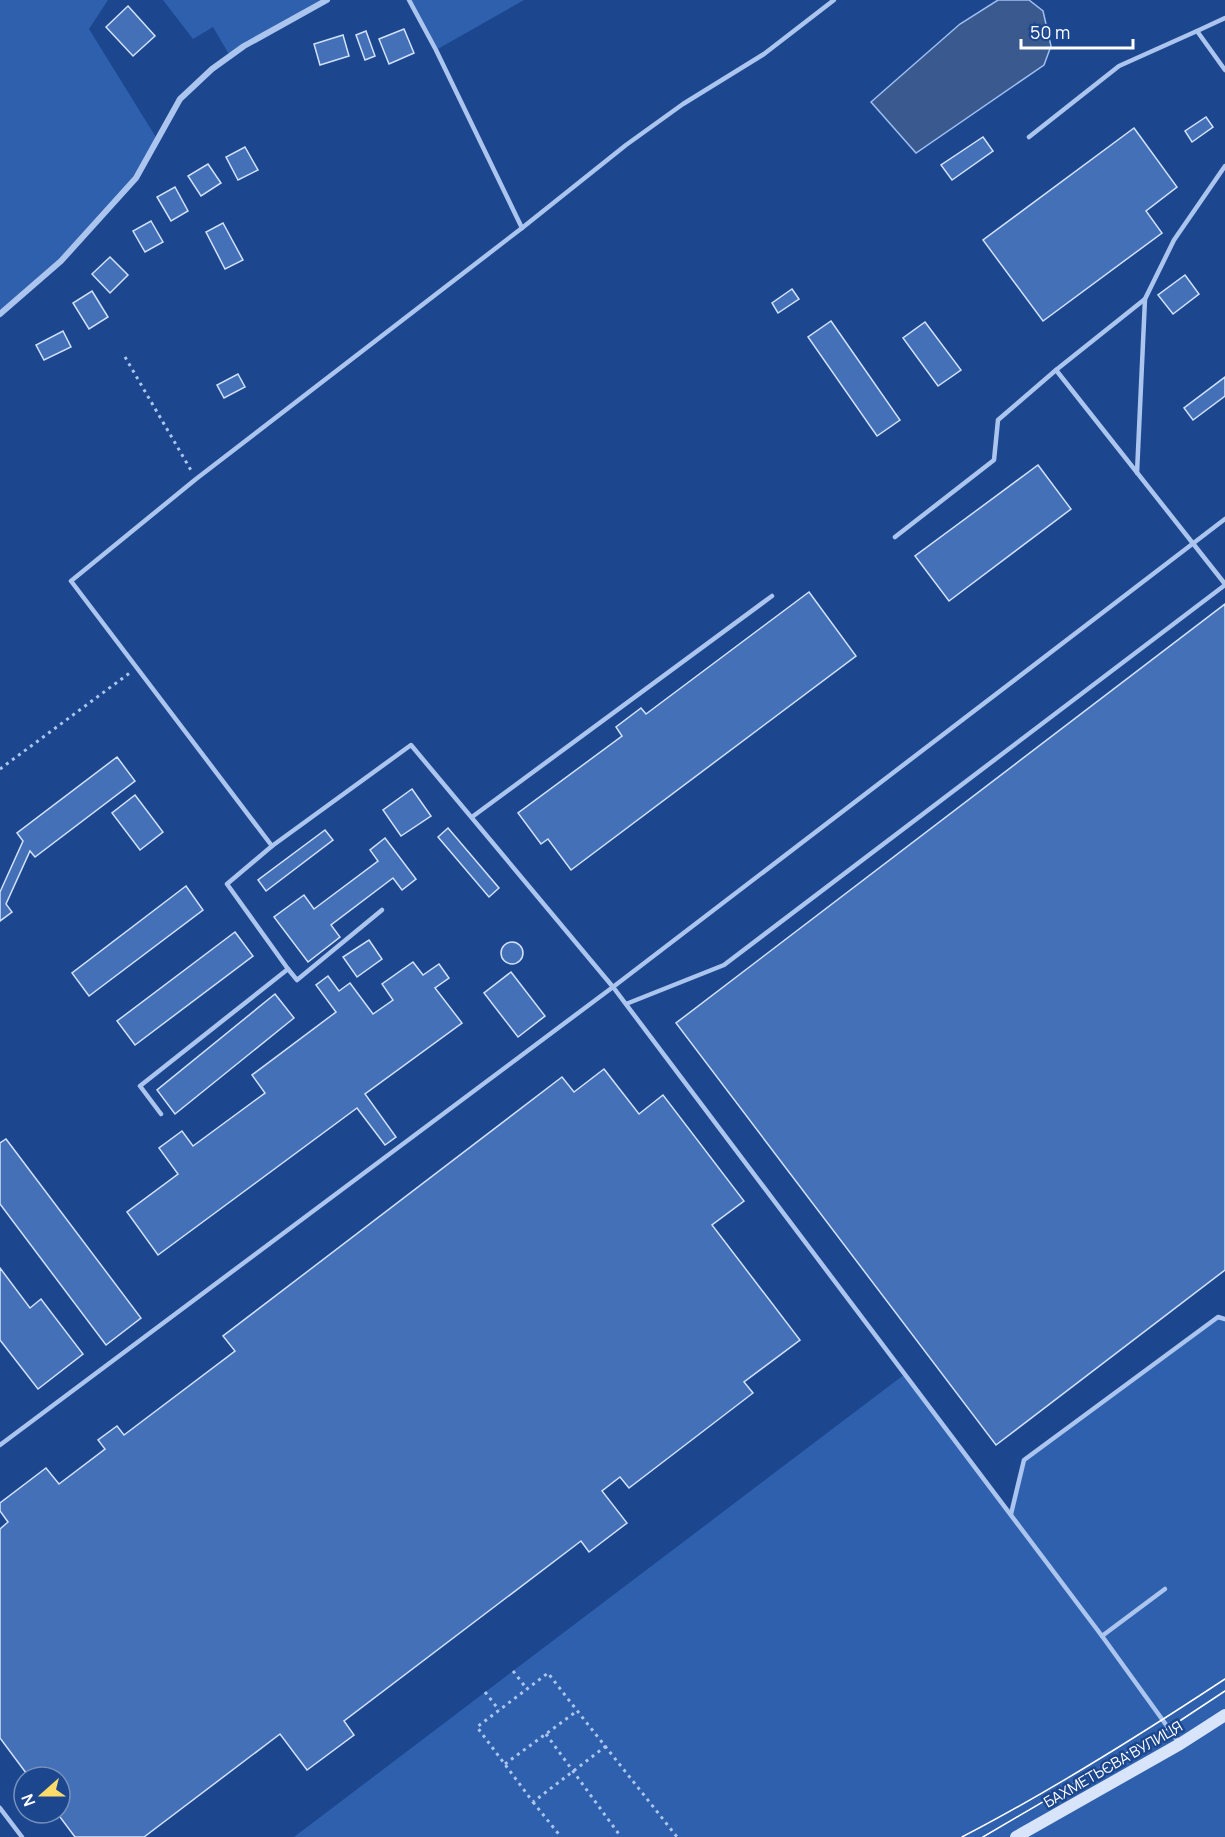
<svg xmlns="http://www.w3.org/2000/svg" width="1225" height="1837" font-family="Manrope,sans-serif">
<rect width="100%" height="100%" fill="#1c478f"/>
<g fill="#2f60ad">
<polygon points="0,0 108,0 89,29 157,139 136,178 61,261 0,314"/>
<polygon points="163,0 327,0 230,56 213,27 193,39"/>
<polygon points="409,0 524,0 436,50"/>
<polygon points="1218,1317 1225,1319 1225,1837 294,1837 905,1374 1011,1514 1024,1460"/>
</g>
<polygon fill="#3a598e" stroke="#9ebff0" stroke-width="1.5" points="998,0 1029,0 1043,11 1051,46 1044,65 916,153 871,102 960,24"/>
<g fill="#4470b7" stroke="#d1e1fa" stroke-width="1.5">
<polygon points="128,6 155,36 133,56 106,27"/>
<polygon points="404,29 414,53 389,64 379,39"/>
<polygon points="366,31 375,56 365,60 356,35"/>
<polygon points="343,35 349,56 320,65 314,44"/>
<polygon points="1206,117 1213,127 1192,142 1185,131"/>
<polygon points="1134,128 1177,187 1146,211 1162,233 1043,321 983,240"/>
<polygon points="983,137 993,151 952,180 941,165"/>
<polygon points="245,147 258,170 238,180 226,157"/>
<polygon points="208,164 221,183 201,196 188,176"/>
<polygon points="175,187 188,211 171,221 157,197"/>
<polygon points="151,221 163,242 145,252 133,231"/>
<polygon points="223,223 243,260 225,269 206,232"/>
<polygon points="110,257 128,275 110,293 92,274"/>
<polygon points="1185,275 1199,294 1173,314 1158,295"/>
<polygon points="792,289 799,299 778,313 772,303"/>
<polygon points="92,291 108,317 89,329 73,303"/>
<polygon points="831,321 900,420 877,436 808,337"/>
<polygon points="925,322 961,370 938,386 903,338"/>
<polygon points="63,331 71,347 44,360 36,345"/>
<polygon points="238,374 245,387 224,398 217,385"/>
<polygon points="1225,377 1225,396 1193,420 1184,408"/>
<polygon points="1038,465 1071,509 949,601 915,556"/>
<polygon points="809,592 856,656 571,870 548,839 541,844 518,813 622,736 616,727 641,708 646,714"/>
<polygon points="1225,604 1225,1270 996,1445 676,1023"/>
<polygon points="117,757 135,781 35,857 30,851 6,904 12,912 0,921 0,892 23,841 17,833"/>
<polygon points="412,789 431,816 401,836 383,810"/>
<polygon points="135,795 163,832 140,850 112,813"/>
<polygon points="448,828 499,888 489,897 438,837"/>
<polygon points="325,830 333,840 266,891 258,880"/>
<polygon points="385,838 416,879 402,890 393,878 331,925 340,937 308,962 274,917 304,895 314,909 378,861 370,850"/>
<polygon points="186,886 203,910 89,996 72,973"/>
<polygon points="235,932 253,956 135,1045 117,1021"/>
<polygon points="369,940 382,959 357,977 343,957"/>
<circle cx="512" cy="953" r="11"/>
<polygon points="413,962 423,975 439,964 449,978 435,988 462,1023 365,1094 396,1137 385,1145 357,1108 158,1255 127,1212 178,1174 159,1148 182,1131 193,1146 265,1093 252,1075 336,1012 316,985 328,976 339,991 350,983 373,1014 393,1000 382,984"/>
<polygon points="511,972 545,1016 518,1037 484,993"/>
<polygon points="275,994 294,1018 175,1114 157,1090"/>
<polygon points="604,1069 639,1114 663,1095 744,1201 712,1225 800,1340 744,1382 753,1393 629,1488 620,1477 602,1491 627,1523 589,1552 581,1541 344,1721 354,1735 307,1770 280,1734 144,1837 75,1837 57,1813 60,1813 60,1777 29,1777 0,1738 0,1529 8,1522 0,1511 0,1503 46,1468 59,1484 105,1449 98,1440 117,1426 124,1435 235,1351 223,1336 562,1077 574,1092"/>
<polygon points="6,1139 141,1318 106,1345 0,1204 0,1143"/>
<polygon points="0,1268 30,1308 41,1299 83,1354 38,1389 0,1340"/>
</g>
<g fill="none" stroke-linecap="round" stroke-linejoin="round">
<g stroke="#abc5ee" stroke-width="3" stroke-dasharray="3 4.5" stroke-linecap="butt">
<polyline points="125,357 192,472"/>
<polyline points="0,769 131,672"/>
<polyline points="513,1671 527,1689"/>
<polyline points="485,1692 499,1710"/>
<polyline points="546,1734 621,1837"/>
<path d="M606,1746L533,1802L477,1727L548,1673C590,1728 634,1782 677,1837"/>
<polyline points="505,1764 577,1711"/>
<polyline points="533,1802 561,1837"/>
</g>
<g stroke="#abc5ee" stroke-width="4.5">
<polyline points="409,0 436,50 522,228"/>
<polyline points="834,0 764,54 683,104 626,145 522,228 196,479 71,581 272,846 411,745 613,987 1102,1636 1180,1744"/>
<polyline points="1197,31 1225,18"/>
<polyline points="1029,137 1119,66 1197,31 1225,70"/>
<polyline points="1056,370 1145,299"/>
<polyline points="1137,473 1145,299 1174,240 1225,166"/>
<polyline points="895,537 994,460 998,420 1056,370 1225,584"/>
<polyline points="472,817 772,596"/>
<polyline points="288,969 297,980 382,910"/>
<polyline points="626,1004 724,965 1225,585"/>
<polyline points="161,1114 140,1086 288,969 227,884 272,846"/>
<polyline points="0,1445 613,987 1225,519"/>
<polyline points="1011,1514 1024,1460 1218,1317 1225,1319"/>
<polyline points="1102,1636 1165,1589"/>
<polyline points="0,1808 22,1837"/>
</g>
<polyline stroke="#abc5ee" stroke-width="6" points="0,314 61,261 136,178 180,99 212,69 244,46 327,0"/>
<polyline stroke="#d8e4fa" stroke-width="12" points="1016,1837 1180,1744 1225,1715"/>
<g stroke="#fff" stroke-width="1.5">
<path d="M962,1837C1053,1790 1140,1735 1225,1679"/>
<polyline points="983,1837 1169,1728 1225,1691"/>
</g>
</g>
<g text-anchor="middle" dominant-baseline="central" stroke-width="5" stroke-linejoin="round" paint-order="stroke">
<g font-size="15" fill="#fff" stroke="#1c478f">
<text transform="translate(1113 1764) rotate(-30)">БАХМЕТЬЄВА ВУЛИЦЯ</text>
</g>
</g>
<g transform="translate(42 1795) rotate(249)"><circle r="28" fill="#1c478f" stroke="#7791bc" stroke-width="1.5"/>
<path d="M0-4.5L10 22L0 15L-10 22Z" fill="#fedc69"/>
<text y="-9" font-size="16" font-weight="bold" text-anchor="middle" fill="#ffffff">N</text>
</g>
<path d="M1021 39v9h112v-9" fill="none" stroke="#ffffff" stroke-width="3"/>
<text x="1030" y="39" font-size="18" fill="#ffffff" stroke="#1c478f" stroke-width="4.5" paint-order="stroke">50 m</text>
</svg>
